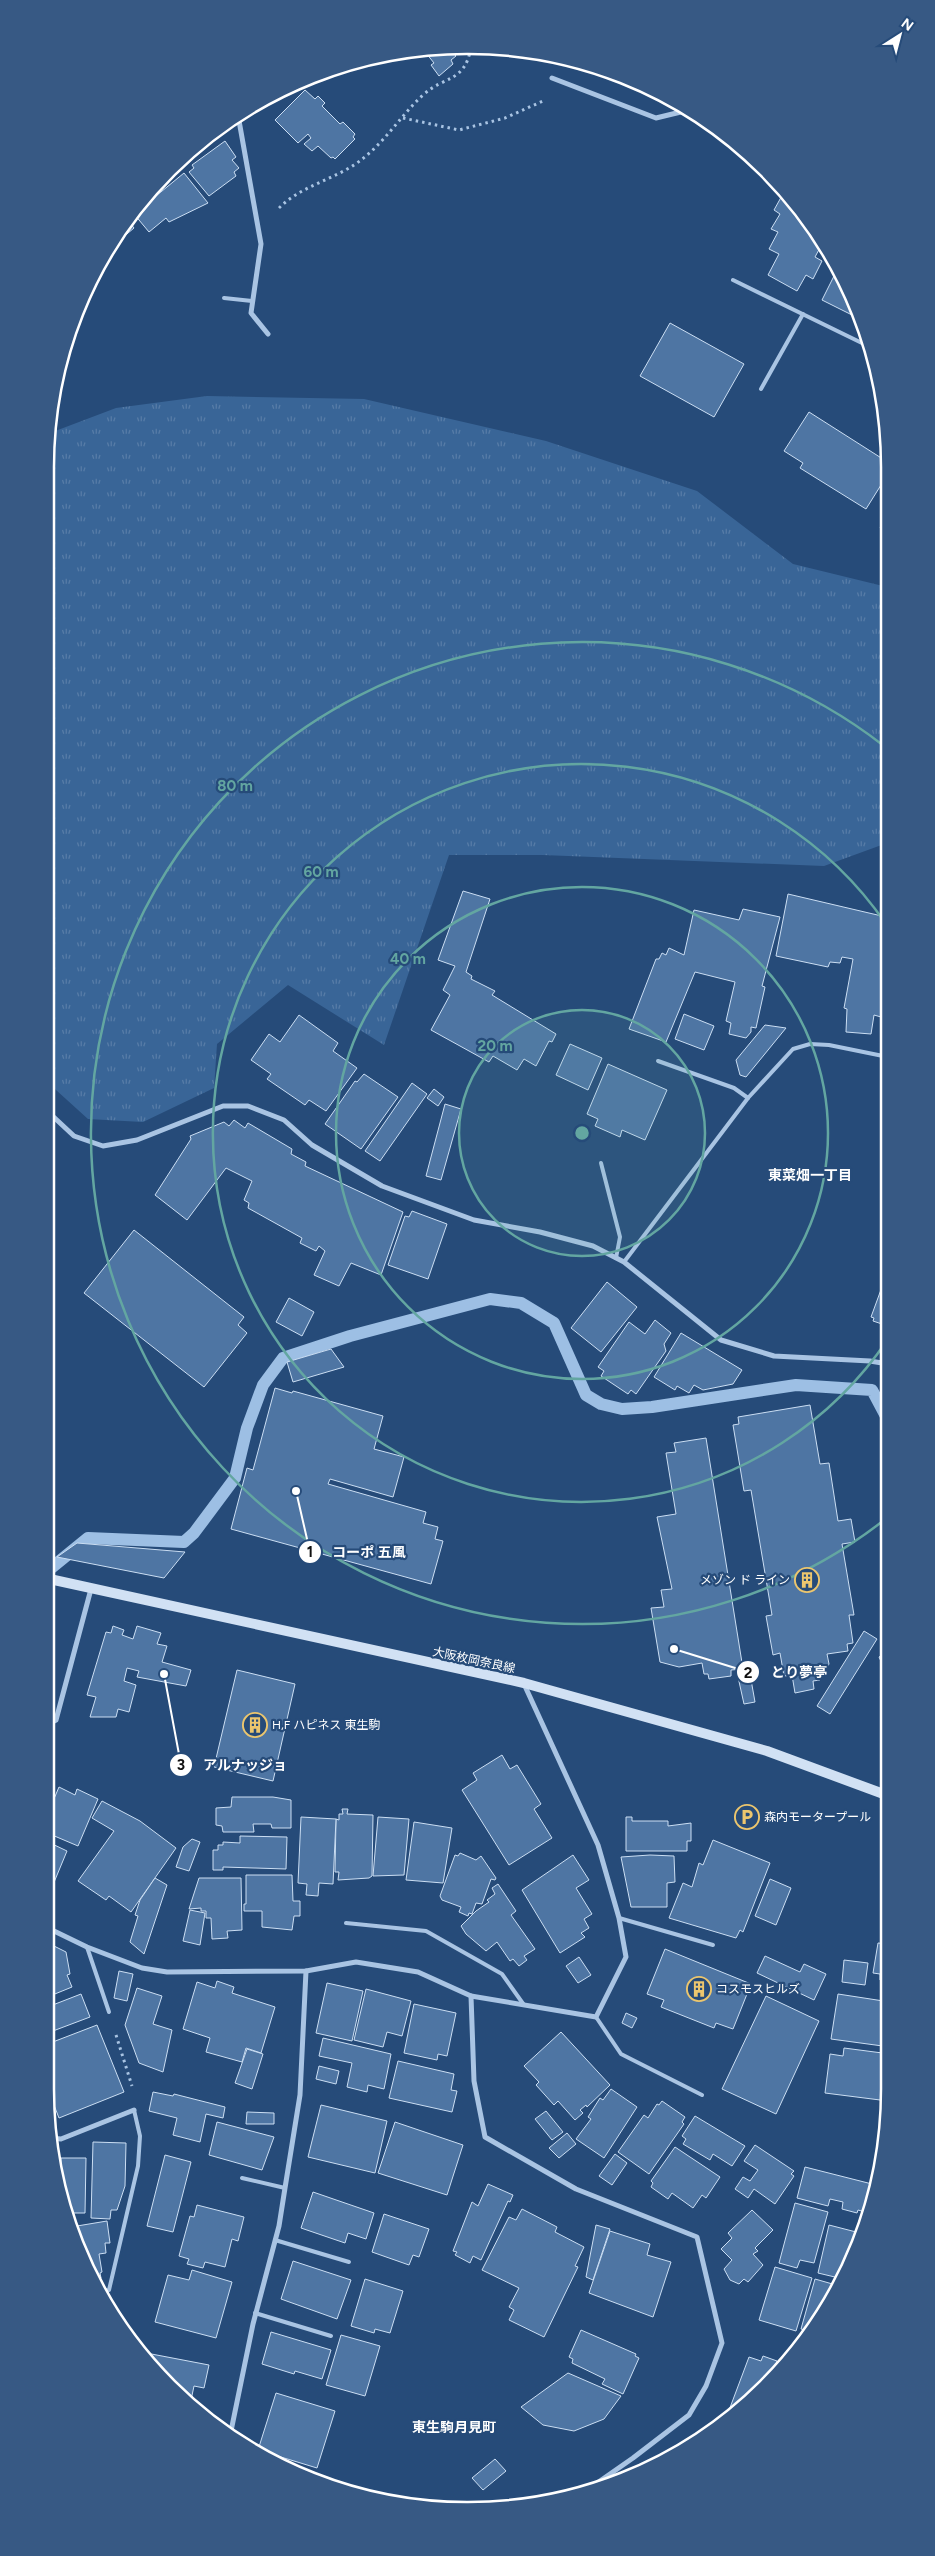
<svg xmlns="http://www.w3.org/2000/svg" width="935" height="2556" font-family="Figtree,'Noto Sans JP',sans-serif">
<defs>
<pattern id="grass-tufts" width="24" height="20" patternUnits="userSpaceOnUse" patternTransform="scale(1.25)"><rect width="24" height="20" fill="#396597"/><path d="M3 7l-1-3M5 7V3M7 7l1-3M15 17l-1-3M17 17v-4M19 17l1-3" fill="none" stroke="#577ca7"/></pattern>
</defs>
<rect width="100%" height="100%" fill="#264b79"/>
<polygon fill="url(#grass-tufts)" points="207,396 364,399 546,441 697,491 793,564 887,587 887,843 824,866 543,855 449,855 384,1045 288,985 217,1044 214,1088 143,1122 88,1119 45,1080 45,771 52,755 45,743 45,468 50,433 116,408"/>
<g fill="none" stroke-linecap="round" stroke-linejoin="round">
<polyline stroke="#9dbfe4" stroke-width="12" points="45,1573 88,1538 184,1542 194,1533 235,1478 247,1428 263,1385 283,1358 350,1336 490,1299 521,1303 554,1323 586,1395 601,1404 622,1409 652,1407 796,1385 872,1390 889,1422"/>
</g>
<g fill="#4e75a3" stroke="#cbdef3">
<polygon points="454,47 451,50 456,56 451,60 453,64 439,76 431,65 434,63 422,48"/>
<polygon points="305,90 315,99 318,96 325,103 322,106 340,124 343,122 355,134 353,137 355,139 335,159 333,157 331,158 318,146 312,151 304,144 311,138 308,134 298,143 275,120"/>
<polygon points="225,141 236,157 232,160 239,168 234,172 236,176 209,196 189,172 194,168 192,165"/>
<polygon points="184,173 208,203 169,222 166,218 149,232 134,214"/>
<polygon points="784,192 788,194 822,244 815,257 822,261 813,279 806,275 797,291 768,275 779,254 769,249 778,232 771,229 780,214 774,210"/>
<polygon points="127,219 134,228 109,249"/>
<polygon points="838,268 847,281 858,318 822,300"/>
<polygon points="670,323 744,364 714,417 640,376"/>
<polygon points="809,412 886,461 886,477 866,509 800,468 803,463 784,451"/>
<polygon points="886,503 887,503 887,514 881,510"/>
<polygon points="887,518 887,533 880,528"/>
<polygon points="463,891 490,899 466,972 472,976 471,979 495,991 492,995 556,1034 552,1042 549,1041 536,1066 524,1059 517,1070 493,1056 489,1062 431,1030 450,995 443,990 455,966 438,960"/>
<polygon points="788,894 886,917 882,942 888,942 888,987 881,1017 874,1015 871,1034 846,1032 847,1009 844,1008 853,959 842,957 840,963 830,962 828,967 776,956"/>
<polygon points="743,909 780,917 762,986 765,987 756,1028 751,1027 751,1032 746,1038 729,1034 731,1023 726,1021 735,982 695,972 666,1042 629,1029 656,959 659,959 662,953 666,955 669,948 684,955 694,910 739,920"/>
<polygon points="684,1014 714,1026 704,1050 675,1039"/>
<polygon points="299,1015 338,1043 333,1051 357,1068 326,1111 309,1100 305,1105 267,1079 271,1074 251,1060 269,1034 280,1042"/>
<polygon points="765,1025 786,1028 746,1077 740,1075 736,1060"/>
<polygon points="570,1044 602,1058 588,1090 556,1075"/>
<polygon points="608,1064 667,1090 645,1140 622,1130 620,1137 595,1126 598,1119 587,1114"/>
<polygon points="364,1074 398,1097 361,1149 325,1124 355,1081 357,1082"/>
<polygon points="412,1083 427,1094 380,1161 365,1151"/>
<polygon points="434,1089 444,1097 438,1106 427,1098"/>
<polygon points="445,1104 461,1109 441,1180 426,1176"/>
<polygon points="234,1120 245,1128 248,1123 292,1149 291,1154 306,1162 305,1166 403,1212 381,1275 351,1263 339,1286 314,1275 325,1251 319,1246 316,1251 300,1243 302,1238 248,1208 249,1203 244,1200 252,1181 226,1168 187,1220 155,1195 191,1139 190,1136 224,1122 229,1126"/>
<polygon points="412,1211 447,1224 428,1279 388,1265 405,1216 409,1217"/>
<polygon points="134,1230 244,1317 238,1325 247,1333 204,1387 84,1293"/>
<polygon points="886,1276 888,1277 888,1326 873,1321 874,1318 871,1317"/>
<polygon points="607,1282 637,1307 601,1352 571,1328"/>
<polygon points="289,1298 314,1312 302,1336 276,1322"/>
<polygon points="655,1320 671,1333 664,1344 666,1351 636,1394 631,1390 628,1394 601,1376 604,1371 598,1367 629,1322 645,1334"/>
<polygon points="681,1333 742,1370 733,1384 703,1390 694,1385 689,1393 677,1386 675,1390 654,1377"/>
<polygon points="331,1349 344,1367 293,1382 287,1362"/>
<polygon points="275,1388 292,1393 293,1391 383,1416 374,1449 404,1457 393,1497 330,1479 328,1484 426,1512 423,1523 438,1527 435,1539 443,1541 431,1584 231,1529 247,1468 253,1470"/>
<polygon points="810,1405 820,1464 829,1463 838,1521 851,1519 855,1542 842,1544 854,1615 849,1615 853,1643 847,1644 848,1651 827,1654 829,1664 820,1680 813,1681 814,1689 795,1693 792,1675 784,1676 780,1653 773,1655 766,1616 772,1615 751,1490 744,1491 733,1425 739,1424 738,1417"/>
<polygon points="706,1438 743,1669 731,1670 731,1676 709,1679 708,1674 704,1674 702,1663 679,1667 660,1662 651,1608 664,1607 661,1590 672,1589 657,1517 676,1514 666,1453 676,1452 674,1443"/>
<polygon points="77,1543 185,1552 164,1578 57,1557"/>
<polygon points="113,1626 124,1630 122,1635 133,1639 137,1626 161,1633 157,1644 167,1646 162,1662 191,1670 186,1686 137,1677 139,1671 127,1668 124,1681 136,1685 129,1712 118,1709 116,1717 90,1717 96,1697 87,1695 106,1632 111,1633"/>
<polygon points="864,1631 877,1639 830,1714 817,1706"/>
<polygon points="882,1655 889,1669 889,1679 879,1657"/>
<polygon points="237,1670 295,1684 273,1781 214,1767"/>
<polygon points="750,1674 755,1702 744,1704 738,1677"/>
<polygon points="502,1755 510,1769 517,1765 541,1804 534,1809 552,1838 509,1865 462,1790 477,1780 473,1773"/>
<polygon points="59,1787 75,1795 77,1789 98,1799 78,1846 45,1832 45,1820"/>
<polygon points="232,1797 273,1797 291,1800 291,1828 272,1828 271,1824 253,1824 254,1832 223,1832 222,1826 216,1825 216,1808 231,1807"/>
<polygon points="102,1801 140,1821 176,1848 131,1912 109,1896 106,1900 78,1881 114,1831 92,1818"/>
<polygon points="342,1809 348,1809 347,1814 373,1815 372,1876 369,1878 338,1880 339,1872 335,1872 336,1819 339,1820 339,1814 343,1814"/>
<polygon points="301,1817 336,1819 333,1884 319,1883 318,1896 306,1895 307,1884 298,1883"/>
<polygon points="378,1817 409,1819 404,1875 373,1876"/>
<polygon points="626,1817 632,1817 632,1821 668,1821 668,1826 691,1823 691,1841 687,1841 687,1851 626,1851"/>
<polygon points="414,1822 452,1828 443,1883 406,1880"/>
<polygon points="240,1836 287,1837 286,1869 223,1867 223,1870 213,1870 213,1850 218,1850 218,1845 223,1845 223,1842 240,1843"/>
<polygon points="192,1839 200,1842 189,1871 176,1867 183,1847"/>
<polygon points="713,1840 770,1863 743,1932 740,1930 736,1938 669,1918 683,1883 692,1887 699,1863 703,1865"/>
<polygon points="46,1841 67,1851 45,1904 45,1843"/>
<polygon points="460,1853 476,1860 481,1856 496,1878 495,1880 491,1879 482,1904 476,1903 472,1914 469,1913 468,1916 459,1912 461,1907 442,1900 440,1896 455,1855 458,1856"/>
<polygon points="573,1855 589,1880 576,1888 592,1914 584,1919 589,1928 581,1933 585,1937 560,1953 522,1890"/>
<polygon points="650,1855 674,1856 675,1882 667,1883 667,1907 631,1907 621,1857"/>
<polygon points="246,1875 292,1875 293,1901 300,1901 300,1916 294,1916 292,1930 262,1927 262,1911 244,1911 244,1904 246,1904"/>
<polygon points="155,1878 167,1885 144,1954 130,1942 138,1916 135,1915 140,1900"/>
<polygon points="199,1878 241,1878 242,1930 227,1931 228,1938 212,1939 211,1918 206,1918 206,1911 201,1911 201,1908 189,1909"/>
<polygon points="770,1879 791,1888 776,1925 755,1916"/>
<polygon points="498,1884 516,1911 511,1915 535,1949 524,1956 527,1960 519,1966 513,1959 510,1961 497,1942 486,1951 466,1934 461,1926 476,1911 489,1902 487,1900 495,1894 492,1888"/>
<polygon points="190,1910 205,1913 200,1945 183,1941"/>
<polygon points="878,1943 890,1944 890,1982 880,1980 880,1974 873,1973"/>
<polygon points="52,1945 66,1952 70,1974 67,1975 72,1987 45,1998 45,1947"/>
<polygon points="665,1949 751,1984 733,2029 716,2023 714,2028 661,2007 664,2000 647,1994"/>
<polygon points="765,1956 800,1972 804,1964 826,1974 814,2000 757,1973"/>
<polygon points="579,1957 591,1975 578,1983 566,1966"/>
<polygon points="844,1960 868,1963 865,1985 842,1982"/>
<polygon points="119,1971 133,1974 127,2001 114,1998"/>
<polygon points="217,1981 234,1987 232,1993 275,2007 261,2053 246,2048 242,2062 206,2052 210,2038 183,2029 197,1982 215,1988"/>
<polygon points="327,1983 363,1991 352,2041 316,2033"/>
<polygon points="137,1988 162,1996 153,2024 172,2030 163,2072 139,2063 125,2025"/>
<polygon points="366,1989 411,2001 402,2036 387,2032 383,2047 354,2040"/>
<polygon points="81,1994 90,2017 45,2034 45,2008"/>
<polygon points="838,1994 890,2002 890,2047 831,2039"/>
<polygon points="766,1996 819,2021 776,2114 722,2089"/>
<polygon points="414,2004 456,2013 447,2056 438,2054 437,2060 404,2053"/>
<polygon points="626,2013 637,2018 632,2028 622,2023"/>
<polygon points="97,2025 124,2092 59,2118 45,2082 45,2045"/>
<polygon points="561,2032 610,2085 587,2107 586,2105 580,2110 583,2113 575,2120 558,2101 554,2105 536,2085 539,2082 524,2066"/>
<polygon points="323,2038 391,2054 384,2089 368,2085 367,2092 347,2087 352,2063 319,2056"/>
<polygon points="844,2048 890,2054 888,2101 825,2093 830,2054 843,2056"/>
<polygon points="247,2049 263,2054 252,2089 235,2083"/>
<polygon points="398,2061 454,2074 451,2090 457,2091 452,2112 389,2098"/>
<polygon points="319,2066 339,2071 336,2084 316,2079"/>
<polygon points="611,2089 637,2107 604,2158 576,2139 591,2119 588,2117 600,2098 603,2100"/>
<polygon points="153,2092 173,2096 174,2094 225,2107 223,2118 206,2114 200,2142 173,2135 177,2118 149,2111"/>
<polygon points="662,2101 685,2117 682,2122 684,2124 649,2174 618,2152 644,2115 648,2118 657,2104 659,2105"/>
<polygon points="321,2105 387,2121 375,2173 308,2157"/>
<polygon points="546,2111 563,2132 552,2140 535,2119"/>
<polygon points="247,2112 274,2113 274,2124 246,2124"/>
<polygon points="695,2116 745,2146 732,2166 713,2154 710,2160 683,2144 686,2139 682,2136"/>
<polygon points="217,2122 274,2137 262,2170 209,2155"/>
<polygon points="395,2122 463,2145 447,2195 378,2173"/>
<polygon points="567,2133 576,2144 559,2158 549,2148"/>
<polygon points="93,2142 126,2143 125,2186 117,2210 111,2210 110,2219 91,2218"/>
<polygon points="755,2145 794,2171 791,2174 794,2176 775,2204 754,2189 748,2198 735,2189 743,2177 750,2181 758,2170 744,2161"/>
<polygon points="675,2147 720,2177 706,2198 702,2195 693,2208 672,2193 668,2199 651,2187 653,2183 651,2181"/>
<polygon points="615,2154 627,2163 612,2185 599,2176"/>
<polygon points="165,2155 191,2162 173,2232 147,2226"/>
<polygon points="61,2158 86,2158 85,2213 66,2213 60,2195"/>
<polygon points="805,2167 872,2184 865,2212 858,2210 857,2213 842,2209 843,2202 830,2199 828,2206 797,2198"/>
<polygon points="488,2184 513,2195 510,2202 508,2201 481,2260 473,2256 470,2263 455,2255 457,2252 453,2251 472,2202 478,2206"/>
<polygon points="313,2192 374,2213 366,2239 348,2233 345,2243 301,2228"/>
<polygon points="795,2203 828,2212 814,2263 800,2260 797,2268 779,2263"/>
<polygon points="197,2205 244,2217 238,2241 232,2239 225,2267 205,2262 203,2268 187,2264 189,2259 179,2256 190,2216 194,2217"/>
<polygon points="522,2209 557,2227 555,2232 584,2247 575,2266 578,2267 544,2337 509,2320 514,2310 509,2307 519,2288 482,2270 509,2217 516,2220"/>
<polygon points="752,2210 773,2230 755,2248 758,2251 753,2254 763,2265 748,2282 744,2279 739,2284 730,2280 724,2269 732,2260 721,2249 732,2238 728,2233"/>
<polygon points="384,2214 429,2229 419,2257 413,2255 409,2265 372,2252"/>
<polygon points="107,2221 110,2243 105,2243 106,2253 99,2254 102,2272 100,2273 101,2278 95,2279 77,2250 71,2227"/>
<polygon points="596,2225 610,2229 593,2280 586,2277"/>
<polygon points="829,2225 860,2233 839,2278 818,2273"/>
<polygon points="610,2231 650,2244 647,2255 671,2262 653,2317 589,2293"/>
<polygon points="293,2261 351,2280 337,2319 281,2299"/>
<polygon points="775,2267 812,2278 796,2331 759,2320"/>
<polygon points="192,2270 232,2282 216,2338 155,2322 168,2275 189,2280"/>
<polygon points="365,2279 403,2291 390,2333 375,2329 374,2333 351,2326"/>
<polygon points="815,2279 836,2285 819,2323 812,2332 801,2329"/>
<polygon points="581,2330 636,2354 635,2356 639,2358 623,2394 602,2384 605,2379 572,2363 573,2359 569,2357"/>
<polygon points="271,2332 331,2350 322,2379 295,2371 294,2374 262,2364"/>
<polygon points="341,2335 380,2346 365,2396 326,2385"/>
<polygon points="141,2352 209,2365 204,2388 194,2386 190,2405 169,2385 170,2379 161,2378 150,2367"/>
<polygon points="763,2356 777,2361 768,2385 725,2421 749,2357 761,2361"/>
<polygon points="568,2373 621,2396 604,2419 574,2431 543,2425 521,2407"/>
<polygon points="276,2393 335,2411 317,2468 258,2450"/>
<polygon points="207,2416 217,2418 215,2427 207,2420"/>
<polygon points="495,2459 506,2471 483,2490 472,2478"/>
</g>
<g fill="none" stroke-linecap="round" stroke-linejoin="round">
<g stroke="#a9c4e3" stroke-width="3" stroke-dasharray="2.5 4" stroke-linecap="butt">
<polyline points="403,118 459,130 505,118 543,101"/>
<path d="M279,208C300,187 329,181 354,165C383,146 399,117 423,95C445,75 465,83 471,47"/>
<polyline points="116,2035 132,2086"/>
</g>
<g stroke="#a9c4e3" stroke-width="4">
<polyline points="187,152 208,136"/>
<polyline points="733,280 866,345"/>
<polyline points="224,298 252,301"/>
<polyline points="761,389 803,314"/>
<polyline points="658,1061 734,1088 748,1098"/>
<polyline points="601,1163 620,1237 616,1258"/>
<polyline points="624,1262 748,1098 793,1049 810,1044 829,1045 888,1057"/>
<polyline points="619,1918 713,1945"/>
<polyline points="346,1923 426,1931 502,1974 524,2005"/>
<polyline points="87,1947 109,2012"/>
<polyline points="596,2017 621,2054 702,2095"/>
<polyline points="242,2178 285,2188"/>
<polyline points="275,2240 349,2262"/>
<polyline points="103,2291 109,2290 138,2166 140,2136 134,2110"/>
<polyline points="255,2313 331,2336"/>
<polyline points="794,2350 796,2351"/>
</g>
<g stroke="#a9c4e3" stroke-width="5">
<polyline points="552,78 656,118 689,110"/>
<polyline points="238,115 261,244 251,313 268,334"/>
<polyline points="45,1109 74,1136 103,1146 137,1140 223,1106 248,1106 284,1120 312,1145 382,1186 474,1220 540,1232 593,1246 624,1262 721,1340 774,1356 870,1361 888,1364"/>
<polyline points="45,1726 56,1720 91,1589"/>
<polyline points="54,1931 87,1947 142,1968 167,1972 306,1971 356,1962 418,1972 471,1996 474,2081 485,2137 576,2189 697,2237 722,2343 706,2386 689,2415 633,2458 577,2497"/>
<polyline points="471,1996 596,2017 626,1957 619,1918 598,1845 524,1684"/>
<polyline points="50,2138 61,2139 134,2110"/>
<polyline points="230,2436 253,2324 279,2226 285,2188 300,2095 306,1971"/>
</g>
<polyline stroke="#d1e1f4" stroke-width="10" points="45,1578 524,1683 767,1751 889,1796"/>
</g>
<circle cx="582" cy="1133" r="123" fill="#63a6a1" fill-opacity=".12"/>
<g fill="none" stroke="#63a6a1" stroke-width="2.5">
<circle cx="582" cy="1133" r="123"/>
<circle cx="582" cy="1133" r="246"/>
<path d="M888 1339A369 369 0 1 1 886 924"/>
<path d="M888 1517A491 491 0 1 1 884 746"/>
</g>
<defs>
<symbol id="building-ring" viewBox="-11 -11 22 22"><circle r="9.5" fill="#264b79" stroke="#ecc66e" stroke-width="1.5"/><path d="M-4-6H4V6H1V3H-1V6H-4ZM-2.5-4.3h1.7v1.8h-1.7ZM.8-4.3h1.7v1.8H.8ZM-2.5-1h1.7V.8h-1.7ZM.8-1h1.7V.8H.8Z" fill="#ecc66e"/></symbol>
<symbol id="parking-ring" viewBox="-11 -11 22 22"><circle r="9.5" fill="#264b79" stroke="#ecc66e" stroke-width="1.5"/><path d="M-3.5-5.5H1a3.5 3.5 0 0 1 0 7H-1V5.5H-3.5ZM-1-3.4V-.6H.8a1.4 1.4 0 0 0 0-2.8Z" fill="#ecc66e"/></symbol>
</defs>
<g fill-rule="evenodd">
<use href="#building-ring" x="793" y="1566" width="28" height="28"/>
<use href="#building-ring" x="241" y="1711" width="28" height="28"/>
<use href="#parking-ring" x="733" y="1803" width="28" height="28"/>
<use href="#building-ring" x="685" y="1975" width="28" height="28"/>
</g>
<g text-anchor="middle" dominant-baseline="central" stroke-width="4.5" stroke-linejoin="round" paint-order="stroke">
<g font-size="12" fill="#fff" stroke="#264b79" text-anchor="start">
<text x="790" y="1580" text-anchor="end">メゾン ド ライン</text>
<text x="272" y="1725">H,F ハピネス 東生駒</text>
<text x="764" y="1817">森内モータープール</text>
<text x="716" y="1989">コスモスヒルズ</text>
</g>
<g font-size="12" fill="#fff" stroke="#264b79">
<text transform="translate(474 1660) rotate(12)">大阪枚岡奈良線</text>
</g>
<g font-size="14" font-weight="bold" fill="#fff" stroke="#264b79">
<text x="810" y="1175">東菜畑一丁目</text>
<text x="454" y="2427">東生駒月見町</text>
</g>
</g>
<path d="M0 0H935V2556H0ZM467 54H468A413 413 0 0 1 881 467V2089A413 413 0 0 1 468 2502H467A413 413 0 0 1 54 2089V467A413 413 0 0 1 467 54Z" fill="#375984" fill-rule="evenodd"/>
<path fill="none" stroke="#fff" stroke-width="2.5" d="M467 54H468A413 413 0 0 1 881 467V2089A413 413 0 0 1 468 2502H467A413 413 0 0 1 54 2089V467A413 413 0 0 1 467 54Z"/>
<circle cx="582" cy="1133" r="8" fill="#63a6a1" stroke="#264b79" stroke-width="2.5"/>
<g font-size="15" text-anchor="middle" font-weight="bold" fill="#63a6a1" stroke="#264b79" stroke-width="4.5" stroke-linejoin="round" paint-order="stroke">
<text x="235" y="791">80 m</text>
<text x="321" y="877">60 m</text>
<text x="408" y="964">40 m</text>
<text x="495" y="1051">20 m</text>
</g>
<path fill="none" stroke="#fff" stroke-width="2" d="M296 1491L310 1552M674 1649L748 1672M164 1674L181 1765"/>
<g fill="#fff" stroke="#264b79" stroke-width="2">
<circle cx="296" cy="1491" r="5"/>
<circle cx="674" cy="1649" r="5"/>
<circle cx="164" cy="1674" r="5"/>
<circle cx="310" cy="1552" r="12"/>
<circle cx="748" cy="1672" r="12"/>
<circle cx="181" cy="1765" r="12"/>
</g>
<g font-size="15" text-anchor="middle" font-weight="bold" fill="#111">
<text x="310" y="1557">1</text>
<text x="748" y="1678">2</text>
<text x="181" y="1770">3</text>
</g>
<g font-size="14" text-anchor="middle" font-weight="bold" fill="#fff" stroke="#264b79" stroke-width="4.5" stroke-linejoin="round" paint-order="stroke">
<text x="369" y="1557">コーポ 五風</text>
<text x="799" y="1677">とり夢亭</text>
<text x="245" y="1770">アルナッジョ</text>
</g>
<g transform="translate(900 35) rotate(36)" stroke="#264b79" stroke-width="4" paint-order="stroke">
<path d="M0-4L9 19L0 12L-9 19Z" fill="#ffffff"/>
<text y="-8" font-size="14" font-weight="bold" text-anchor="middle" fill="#ffffff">N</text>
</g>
</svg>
